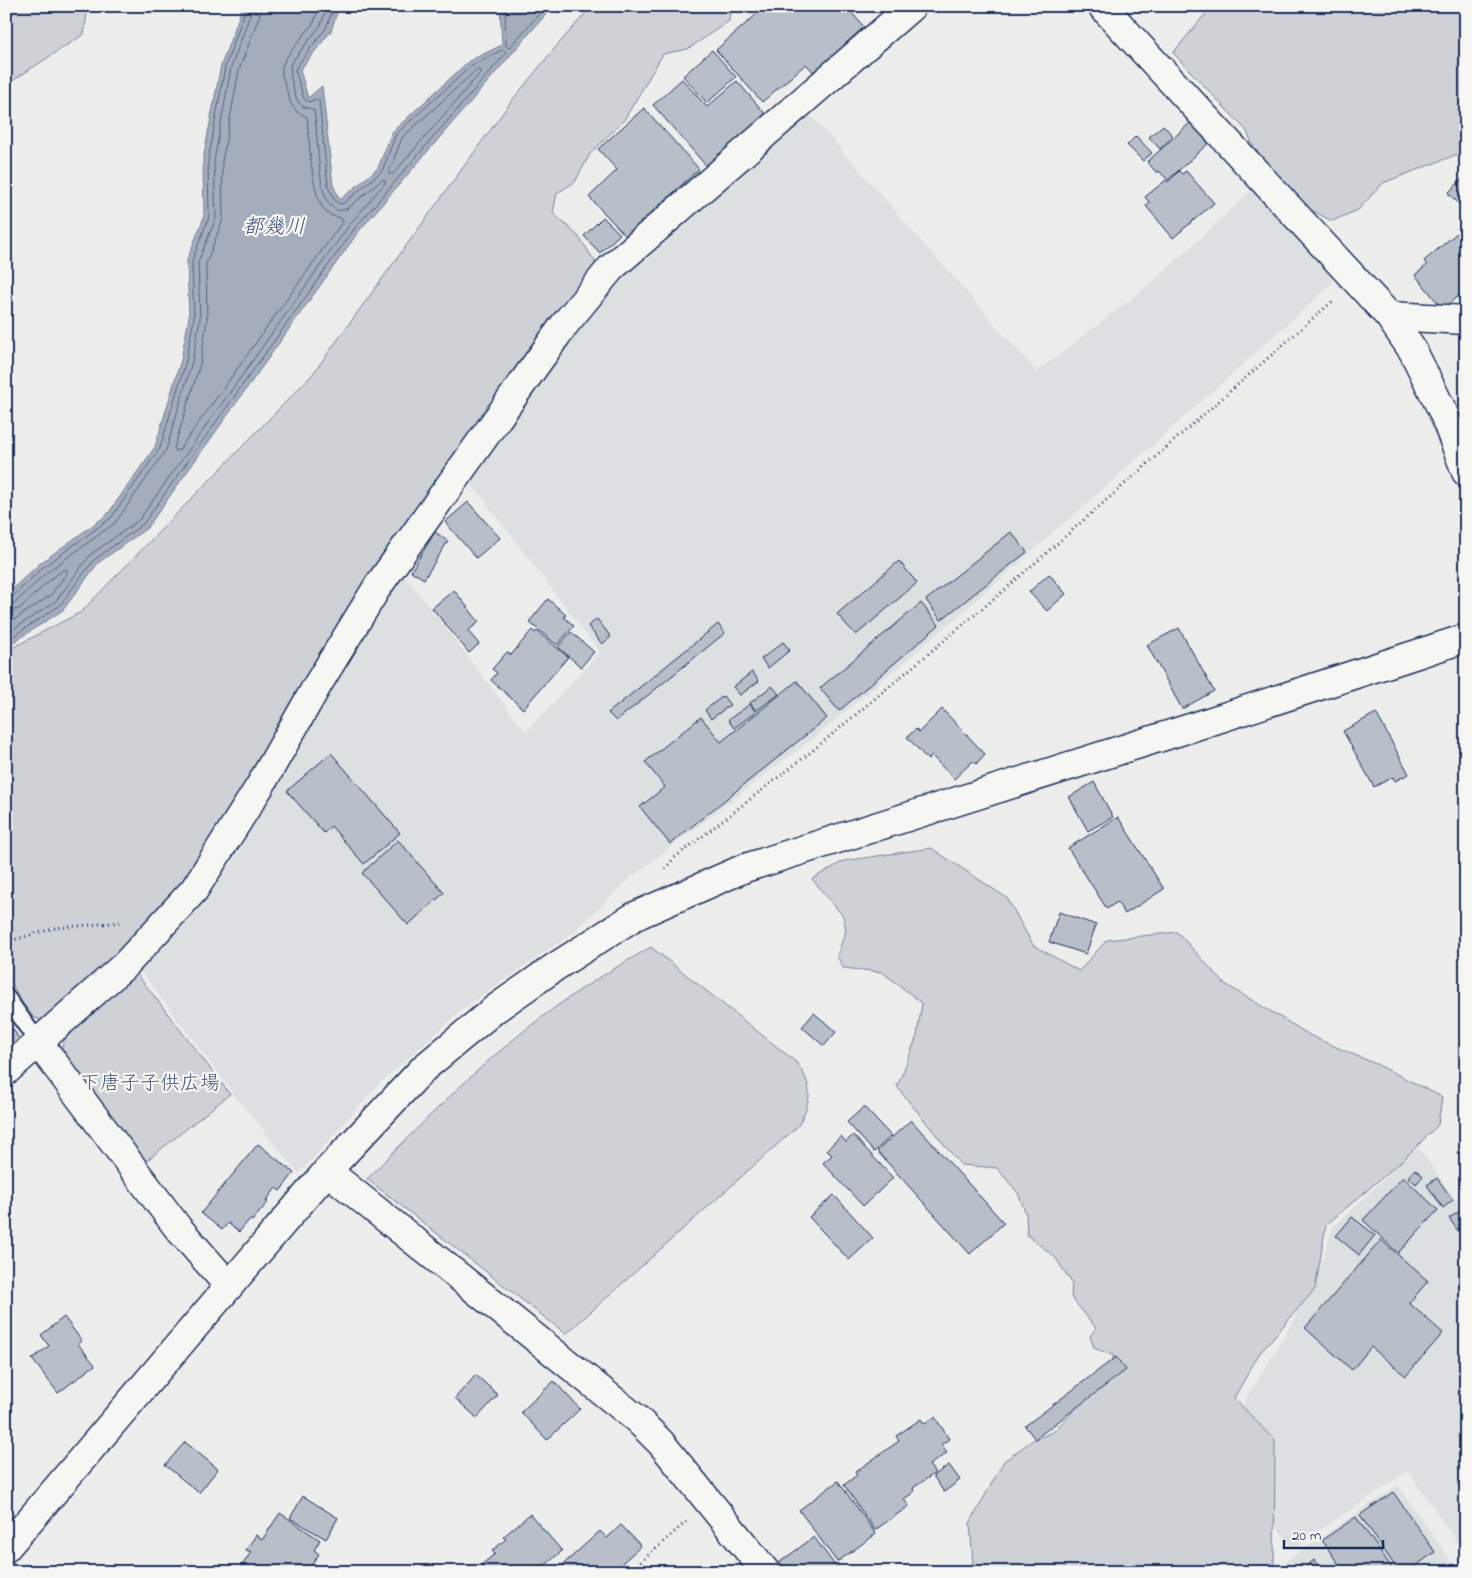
<svg xmlns="http://www.w3.org/2000/svg" width="1472" height="1578" font-family="'Indie Flower','Klee One',sans-serif">
<rect width="100%" height="100%" fill="#edeeec"/>
<filter id="ink" filterUnits="userSpaceOnUse"><feTurbulence type="fractalNoise" baseFrequency=".02" numOctaves="2"/><feDisplacementMap in="SourceGraphic" scale="10" xChannelSelector="R" yChannelSelector="G"/><feConvolveMatrix kernelMatrix="1 2 1 2 8 2 1 2 1" color-interpolation-filters="sRGB"/></filter>
<g filter="url(#ink)">
<g fill="#dde0e1">
<polygon points="808,112 1037,372 1156,279 1254,188 1334,269 1332,284 1125,470 948,625 825,729 634,875 574,932 469,1004 379,1084 299,1174 236,1097 140,970 234,860 318,708 402,572 526,732 600,652 467,478 539,376 636,257"/>
<polygon points="1418,1147 1466,1214 1466,1555 1408,1471 1293,1549 1217,1446 1293,1322 1324,1257 1332,1228"/>
<polygon points="1398,1485 1459,1572 1270,1572"/>
</g>
<g fill="#ced2d7" stroke="#74809a">
<polygon points="6,6 88,6 84,34 6,85"/>
<polygon points="592,6 730,6 729,21 688,49 663,54 624,120 590,154 575,182 557,193 553,213 578,236 595,261 595,293 396,573 254,813 52,1022 34,1018 22,1002 6,973 6,651 81,612 312,375 510,103 554,49"/>
<polygon points="1212,6 1466,6 1466,157 1458,154 1383,183 1358,210 1332,221 1300,204 1263,166 1246,130 1173,53"/>
<polygon points="931,848 1007,898 1033,945 1079,971 1107,940 1177,932 1225,984 1313,1037 1378,1065 1442,1097 1438,1125 1403,1160 1326,1225 1315,1289 1259,1354 1234,1398 1275,1441 1274,1572 968,1572 973,1564 970,1523 1004,1461 1033,1440 1053,1432 1077,1407 1104,1384 1114,1356 1094,1348 1090,1336 1096,1328 1071,1297 1072,1283 1055,1257 1027,1235 1026,1214 1018,1193 997,1168 961,1165 897,1087 917,1036 922,1003 882,972 843,968 837,956 846,930 843,916 812,879 844,861"/>
<path d="M651,947L796,1062C814,1087 812,1099 798,1126L566,1334L367,1179C429,1116 491,1052 564,1001C592,981 622,964 651,947Z"/>
<path d="M133,969L230,1094L140,1166L65,1063C64,1059 61,1053 62,1048C64,1025 115,985 133,969Z"/>
</g>
<polygon fill="#a5acbc" stroke="#6e7a96" points="243,6 339,6 331,31 300,70 308,98 322,86 333,185 340,200 378,168 392,132 469,61 502,45 500,6 516,6 518,12 522,6 553,6 359,231 147,528 98,563 63,610 6,647 6,595 39,564 107,515 155,447 181,360 189,317 187,260 204,217 203,160 221,65"/>
<g fill="none" stroke-linecap="round" stroke-linejoin="round">
<g stroke="#526184" stroke-width="1">
<path d="M261,6L260,14L239,70L222,162L223,219L206,264L207,320L200,364L174,448L176,451L179,450L343,221L341,218C336,217 331,216 327,213C310,197 310,140 307,117L297,112L291,104L282,75V67L285,59L314,22L319,6"/>
<polyline points="505,6 506,46 509,48 546,6"/>
<polygon points="478,69 480,71 480,73 393,174 389,174 389,172 402,138"/>
<polyline points="6,598 12,597 42,568 111,518 160,448 186,361 194,318 192,261 209,217 208,161 225,67 247,6"/>
<polyline points="6,605 15,603 46,573 115,523 166,450 192,362 200,319 198,262 216,218 214,161 231,68 253,6"/>
<polyline points="6,612 19,609 51,579 64,569 67,570 67,573 50,596 6,625"/>
<path d="M6,634L55,602L90,555L139,520L350,224L385,183V180H382L348,208C321,222 320,167 318,153C317,138 316,124 314,110C309,108 303,108 299,103C294,96 288,71 291,63L321,25L327,6"/>
<polyline points="6,641 59,606 94,560 143,524 355,228 506,53 505,51 502,50 472,65 396,134 382,171 344,203 339,204 335,201 328,186 319,100 316,99 309,102 304,99 295,70 297,66 326,28 334,6"/>
</g>
</g>
<g fill="#b9bfc8" stroke="#1b2f5e">
<polygon points="766,6 846,6 864,27 843,46 847,50 817,76 806,64 762,102 716,50"/>
<polygon points="712,50 736,77 707,103 683,76"/>
<polygon points="682,79 707,107 737,81 768,117 709,169 653,105"/>
<polygon points="644,108 699,169 626,236 589,197 617,170 598,149"/>
<polygon points="1192,121 1210,142 1168,180 1159,171 1157,173 1147,162"/>
<polygon points="1163,125 1173,136 1160,149 1149,137"/>
<polygon points="1136,136 1152,153 1143,161 1127,145"/>
<polygon points="1179,171 1182,174 1186,171 1214,203 1173,238 1146,206 1150,203 1145,197 1166,180 1168,182"/>
<polygon points="1466,175 1466,211 1448,193"/>
<polygon points="603,217 620,234 600,253 584,236"/>
<polygon points="1465,226 1466,290 1443,309 1415,275 1427,265 1424,261"/>
<polygon points="468,502 500,538 476,558 445,522"/>
<polygon points="435,532 448,541 424,579 411,571"/>
<polygon points="1011,532 1027,552 941,620 926,600"/>
<polygon points="899,561 917,583 856,635 837,614"/>
<polygon points="1049,574 1066,594 1047,611 1029,592"/>
<polygon points="454,590 479,622 468,631 479,644 469,653 432,608"/>
<polygon points="548,599 566,615 564,617 574,626 557,645 529,622"/>
<polygon points="921,603 939,625 839,711 820,688"/>
<polygon points="597,619 611,637 602,644 588,626"/>
<polygon points="718,624 725,633 616,721 608,713"/>
<polygon points="1179,628 1214,691 1182,709 1147,645"/>
<polygon points="532,630 535,633 537,631 568,657 523,709 491,680 497,673 492,669 507,652 511,655"/>
<polygon points="571,632 594,652 581,667 558,647"/>
<polygon points="783,642 790,650 768,668 761,659"/>
<polygon points="752,672 759,681 740,695 733,687"/>
<polygon points="797,681 827,718 670,844 640,807 665,787 645,762 701,717 721,742"/>
<polygon points="772,686 779,694 756,711 750,703"/>
<polygon points="723,696 730,705 711,719 705,710"/>
<polygon points="750,704 756,712 734,728 728,720"/>
<polygon points="942,709 985,754 976,764 973,761 954,779 932,756 928,760 907,737 916,729 919,732"/>
<polygon points="1376,713 1409,774 1395,781 1393,777 1374,787 1343,731"/>
<polygon points="331,753 400,833 364,864 331,826 324,833 287,791"/>
<polygon points="1094,782 1113,817 1088,831 1069,797"/>
<polygon points="1118,817 1164,889 1125,914 1117,902 1107,909 1068,848"/>
<polygon points="398,840 444,893 408,925 362,873"/>
<polygon points="1059,912 1096,925 1086,954 1049,942"/>
<polygon points="814,1013 836,1032 824,1046 802,1027"/>
<polygon points="13,1029 21,1042 6,1051 6,1033"/>
<polygon points="864,1107 891,1136 874,1152 847,1122"/>
<polygon points="911,1120 1004,1223 970,1254 877,1151"/>
<polygon points="853,1135 893,1178 863,1206 823,1163 832,1155 826,1150 841,1136 846,1142"/>
<polygon points="258,1144 294,1173 280,1191 276,1188 266,1201 268,1202 252,1221 250,1219 239,1232 228,1223 222,1230 201,1213"/>
<polygon points="1415,1169 1423,1176 1416,1184 1408,1177"/>
<polygon points="1403,1177 1438,1210 1398,1253 1363,1220"/>
<polygon points="1437,1178 1453,1200 1443,1208 1427,1185"/>
<polygon points="834,1195 873,1238 849,1260 809,1217"/>
<polygon points="1460,1211 1466,1220 1465,1241 1449,1218"/>
<polygon points="1352,1217 1375,1235 1359,1255 1336,1236"/>
<polygon points="1381,1240 1428,1281 1409,1303 1443,1333 1406,1376 1371,1347 1352,1370 1305,1328"/>
<polygon points="64,1317 82,1341 78,1344 95,1365 58,1393 32,1359 49,1346 41,1335"/>
<polygon points="1116,1357 1126,1370 1035,1439 1025,1426"/>
<polygon points="476,1375 498,1395 477,1418 455,1398"/>
<polygon points="554,1381 580,1409 547,1440 521,1412"/>
<polygon points="935,1417 949,1439 941,1445 947,1453 929,1465 935,1473 913,1488 914,1492 904,1499 909,1506 875,1530 844,1485 857,1475 855,1472 899,1441 896,1436 921,1419 924,1424"/>
<polygon points="185,1442 218,1469 199,1493 165,1465"/>
<polygon points="949,1465 960,1480 944,1492 933,1476"/>
<polygon points="838,1481 876,1534 837,1562 799,1510"/>
<polygon points="1393,1492 1435,1552 1407,1572 1399,1572 1360,1515"/>
<polygon points="303,1496 338,1518 326,1539 290,1518"/>
<polygon points="280,1513 320,1540 314,1550 319,1554 307,1572 241,1572 239,1570 251,1552 246,1550 256,1535 262,1540"/>
<polygon points="530,1514 562,1551 537,1572 487,1572 481,1565 495,1554 492,1551 506,1539 503,1537"/>
<polygon points="1356,1517 1395,1572 1344,1572 1322,1540"/>
<polygon points="621,1525 641,1546 612,1572 561,1572 558,1569 600,1531 607,1538"/>
<polygon points="814,1537 837,1568 831,1572 787,1572 780,1562"/>
<polygon points="1314,1560 1322,1572 1299,1572"/>
</g>
<g fill="none" stroke-linecap="round" stroke-linejoin="round">
<defs>
<polyline id="service" points="6,997 38,1042"/>
<g id="minor">
<polyline points="1102,6 1389,316 1413,351 1443,412 1466,472"/>
<polyline points="1389,316 1466,320"/>
<polyline points="38,1042 178,1228 229,1286"/>
<polyline points="6,1071 126,964 194,890 260,786 318,684 378,586 564,325 611,268 912,6"/>
<polyline points="327,1171 638,1420 661,1443 766,1572"/>
<polyline points="6,1548 327,1171 424,1068 495,1009 555,967 635,916 745,868 1190,728 1466,638"/>
</g>
</defs>
<use href="#service" stroke="#1b2f5e" stroke-width="20"/>
<use href="#minor" stroke="#1b2f5e" stroke-width="31"/>
<g stroke="#1b2f5e" stroke-width="3" stroke-dasharray="1 4" stroke-linecap="butt">
<polyline points="665,869 673,859 811,752 1002,592 1334,300"/>
<polyline points="6,942 55,928 123,922"/>
<polyline points="629,1572 687,1521"/>
</g>
<use href="#service" stroke="#f6f6f2" stroke-width="16"/>
<use href="#minor" stroke="#f6f6f2" stroke-width="28"/>
</g>
</g>
<g text-anchor="middle" dominant-baseline="central" stroke-width="4.5" stroke-linejoin="round" paint-order="stroke">
<g font-size="20" fill="#48587c" stroke="#f6f6f2">
<text x="150" y="1084">下唐子子供広場</text>
</g>
<g font-size="21" font-style="italic" fill="#44547a" stroke="#f6f6f2">
<text x="274" y="228">都幾川</text>
</g>
</g>
<rect width="1472" height="1578" fill="none" stroke="#f6f6f2" stroke-width="25"/>
<rect x="12" y="12" width="1447" height="1553" fill="none" stroke="#1b2f5e" stroke-width="2" filter="url(#ink)"/>
<path d="M1284 1540v8h99v-8" fill="none" stroke="#1b2f5e" stroke-width="2.5"/>
<text x="1292" y="1540" font-size="15" fill="#1b2f5e" stroke="#f6f6f2" stroke-width="4" paint-order="stroke">20 m</text>
</svg>
